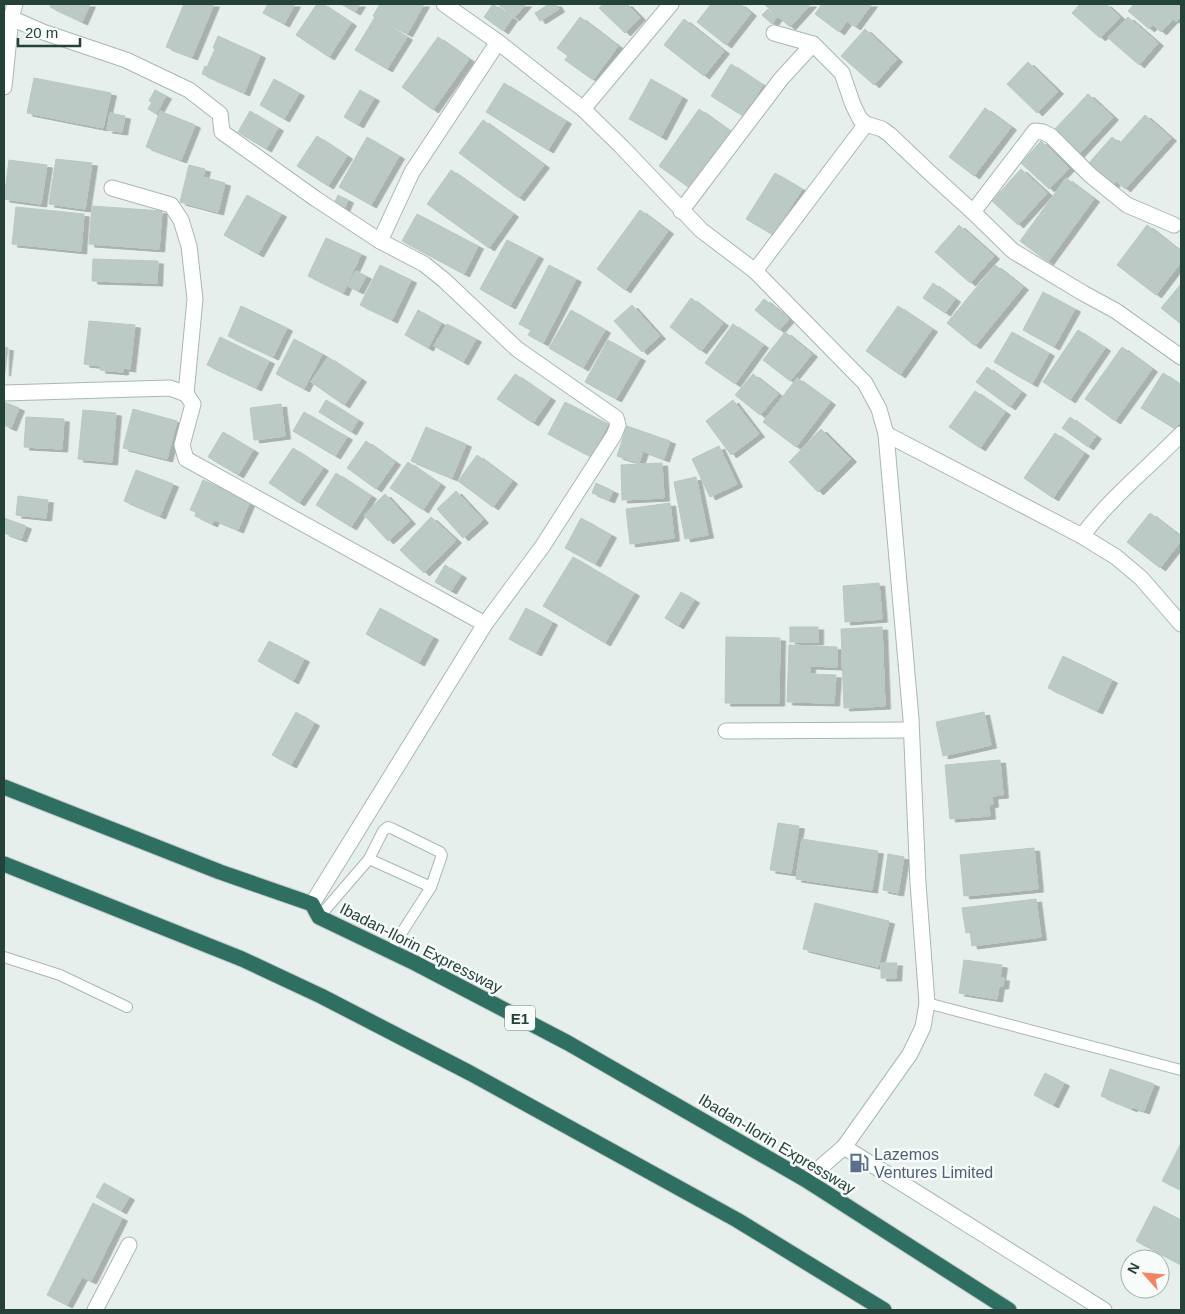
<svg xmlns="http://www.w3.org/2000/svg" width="1185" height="1314" font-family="Helvetica,sans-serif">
<defs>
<filter id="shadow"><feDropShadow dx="5.5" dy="3" stdDeviation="0" flood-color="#0004"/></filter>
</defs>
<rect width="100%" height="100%" fill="#e6efeb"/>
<g fill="#bbcac4" stroke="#b8c9c2" filter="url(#shadow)">
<polygon points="51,4 90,4 82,22 50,7"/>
<polygon points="184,4 214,4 192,57 166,47"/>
<polygon points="268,4 295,4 284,24 263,13"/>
<polygon points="317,4 323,4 351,23 329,57 296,35"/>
<polygon points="341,4 360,4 355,12"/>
<polygon points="380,4 424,4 407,34 373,16"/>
<polygon points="493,4 512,18 503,31 484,17"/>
<polygon points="498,4 526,4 514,18"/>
<polygon points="549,4 556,4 559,9 540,21 535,13"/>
<polygon points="604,4 627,4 640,17 625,33 599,8"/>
<polygon points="711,4 740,4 751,13 726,45 697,22"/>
<polygon points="764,4 811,4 790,27"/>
<polygon points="822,4 872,4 855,27 847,21 839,32 815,14"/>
<polygon points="1080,4 1106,4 1120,17 1100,38 1072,13"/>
<polygon points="1134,4 1181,4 1181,16 1176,22 1173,19 1161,32 1153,25 1149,29 1128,11"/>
<polygon points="768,9 777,17 772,24 762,15"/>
<polygon points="375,17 407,37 387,69 355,50"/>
<polygon points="580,17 618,46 593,80 565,60 568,56 557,48"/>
<polygon points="1128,17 1158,43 1139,65 1108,38"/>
<polygon points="684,19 724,51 704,76 664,45"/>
<polygon points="865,29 897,59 874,85 841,56"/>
<polygon points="218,36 260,55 244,93 202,74 205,66 207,67 215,49 213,48"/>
<polygon points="438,37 469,59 433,110 402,87"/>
<polygon points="1028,62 1058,91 1037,113 1007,84"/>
<polygon points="731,64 763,85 743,116 711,96"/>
<polygon points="34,78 111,93 103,128 27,113"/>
<polygon points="274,79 299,93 284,119 260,105"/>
<polygon points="651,79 682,97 661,137 629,119"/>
<polygon points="504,83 566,121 548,150 486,112"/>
<polygon points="155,90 166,96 156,114 148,109 152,102 149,101"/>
<polygon points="360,90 374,98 358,125 344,117"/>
<polygon points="1088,94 1113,117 1078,155 1053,131"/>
<polygon points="985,108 1011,127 974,176 949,157"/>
<polygon points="699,109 731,132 691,189 659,166"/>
<polygon points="160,111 195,125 181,160 146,147"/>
<polygon points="250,111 278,128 266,149 238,132"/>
<polygon points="110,113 125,116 122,132 107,130"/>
<polygon points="1145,115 1171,138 1125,189 1116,181 1112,186 1088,164 1112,137 1120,143"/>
<polygon points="483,120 544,165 519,198 459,153"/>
<polygon points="317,136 347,156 328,186 297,166"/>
<polygon points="367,137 399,156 371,205 339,187"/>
<polygon points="1041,141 1069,168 1049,189 1021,163"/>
<polygon points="56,159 92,163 85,209 49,204"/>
<polygon points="9,160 47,165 41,204 4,199"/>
<polygon points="189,165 205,169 203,177 225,183 218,212 180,202"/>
<polygon points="1021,169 1047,193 1018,225 992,201"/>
<polygon points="451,170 513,214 489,248 427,204"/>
<polygon points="775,173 802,189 773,235 746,219"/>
<polygon points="1066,178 1094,199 1048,262 1020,241"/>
<polygon points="247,195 281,214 258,254 224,235"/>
<polygon points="338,195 348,200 344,209 334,204"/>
<polygon points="92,206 162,211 159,249 89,244"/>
<polygon points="16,207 84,214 81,251 12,244"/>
<polygon points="640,210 668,231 625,290 597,269"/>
<polygon points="417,214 478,246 464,274 402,241"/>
<polygon points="959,225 994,256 970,283 935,252"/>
<polygon points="1147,225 1181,252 1181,262 1156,295 1117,265"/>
<polygon points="326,238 361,254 343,293 308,276"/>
<polygon points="507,240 538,256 510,306 480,289"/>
<polygon points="93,259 158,261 157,283 92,281"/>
<polygon points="380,265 411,280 392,320 360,305"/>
<polygon points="549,265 576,279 543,343 528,335 531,330 519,324"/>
<polygon points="995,265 1023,287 975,346 947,323"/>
<polygon points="356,271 366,276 358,291 348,286"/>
<polygon points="933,283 955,299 945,313 923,298"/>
<polygon points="1181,284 1181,324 1161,308"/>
<polygon points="1043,292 1075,309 1054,347 1023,330"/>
<polygon points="691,298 723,323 701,351 670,327"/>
<polygon points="764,299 789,319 779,330 755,310"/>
<polygon points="632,305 660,336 642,352 614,321"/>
<polygon points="241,306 287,328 273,357 228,336"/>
<polygon points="898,306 932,329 900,375 866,351"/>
<polygon points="418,310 441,323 428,348 405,335"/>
<polygon points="571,310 605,330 583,368 549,348"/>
<polygon points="89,321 135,325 130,369 123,368 123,372 100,370 101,366 84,364"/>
<polygon points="447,324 476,339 463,362 434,346"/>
<polygon points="733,324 763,345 735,384 705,363"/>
<polygon points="1078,330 1105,348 1070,400 1043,382"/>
<polygon points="785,332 812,354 790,381 763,360"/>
<polygon points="1012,332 1049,353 1032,384 994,362"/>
<polygon points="220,337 269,361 256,388 207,365"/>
<polygon points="294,339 322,354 304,389 276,374"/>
<polygon points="608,340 640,358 616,399 585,382"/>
<polygon points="4,347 8,348 5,373 4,373"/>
<polygon points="1122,347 1152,369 1115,421 1085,399"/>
<polygon points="328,357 361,379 344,405 311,382"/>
<polygon points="987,367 1021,392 1010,407 976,382"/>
<polygon points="1163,373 1181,385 1181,420 1175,429 1141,408"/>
<polygon points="515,374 550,398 533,423 497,399"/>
<polygon points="753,374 778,394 760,415 735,395"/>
<polygon points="797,378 830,402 796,447 763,422"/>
<polygon points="975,391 1005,412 980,448 949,427"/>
<polygon points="326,400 358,420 351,432 319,412"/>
<polygon points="733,400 759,434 731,455 706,421"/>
<polygon points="4,402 19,408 11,428 4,425"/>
<polygon points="565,402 608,424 591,457 548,434"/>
<polygon points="281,404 285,436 254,440 250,408"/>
<polygon points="133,409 177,421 167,459 123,448"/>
<polygon points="83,410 116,413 112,462 78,459"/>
<polygon points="304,412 347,437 335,456 293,431"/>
<polygon points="26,417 64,419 62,449 24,447"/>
<polygon points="1070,417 1096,436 1088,447 1062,428"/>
<polygon points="627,426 670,441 664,459 643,451 639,463 617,456"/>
<polygon points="426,427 466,444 452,478 411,461"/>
<polygon points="821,429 851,459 818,492 789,462"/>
<polygon points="223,432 253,450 238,475 208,457"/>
<polygon points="1055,433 1084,453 1053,498 1024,478"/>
<polygon points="366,441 395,462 376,489 347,468"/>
<polygon points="719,446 737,484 710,497 692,459"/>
<polygon points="293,448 323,468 299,503 269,483"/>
<polygon points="477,455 512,481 493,507 458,481"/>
<polygon points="408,462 440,484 423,510 390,488"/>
<polygon points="662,463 664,498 622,500 621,465"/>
<polygon points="136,470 173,484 160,516 124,501"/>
<polygon points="336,473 371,496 351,527 316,505"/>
<polygon points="696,477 708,535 685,539 674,482"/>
<polygon points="203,480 250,501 238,530 214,520 212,524 195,516 196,512 190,510"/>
<polygon points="596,483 613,491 609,500 592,493"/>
<polygon points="456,491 483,520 463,538 437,509"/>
<polygon points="385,494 410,521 388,541 364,515"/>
<polygon points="18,496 48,500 46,518 16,515"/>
<polygon points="670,503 674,538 630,544 626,509"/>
<polygon points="1150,513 1181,537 1181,541 1160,568 1127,542"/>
<polygon points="431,517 456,540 424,573 400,550"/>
<polygon points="4,518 26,526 21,539 4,533"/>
<polygon points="581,518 611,535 595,564 565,548"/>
<polygon points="573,557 634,593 605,643 543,606"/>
<polygon points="445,565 461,575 451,591 435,582"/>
<polygon points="879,583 882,619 845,622 843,586"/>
<polygon points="681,592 694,600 678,626 665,618"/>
<polygon points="380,608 433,637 419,663 366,634"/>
<polygon points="526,608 552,622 536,653 509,639"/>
<rect x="790" y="627" width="28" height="15"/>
<polygon points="882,627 885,706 844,708 841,629"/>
<polygon points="726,637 780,638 779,703 725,703"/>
<polygon points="269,641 304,659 293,681 258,661"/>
<polygon points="789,645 837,647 837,667 810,666 810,674 836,675 834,703 787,702"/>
<polygon points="1063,656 1112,680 1097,711 1048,688"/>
<polygon points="296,712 314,723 291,765 272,755"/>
<polygon points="984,712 991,745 943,756 936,722"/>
<polygon points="1000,760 1003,795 992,796 993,804 989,805 990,816 950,819 945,765"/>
<polygon points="778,823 799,826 791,873 770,870"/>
<polygon points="802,839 878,851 872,890 796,879"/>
<polygon points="1034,848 1038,889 964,896 960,855"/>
<polygon points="888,854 904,857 898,893 883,890"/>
<polygon points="1036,899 1041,937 972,946 970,932 966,933 962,908"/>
<polygon points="815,903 889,921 878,967 803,949"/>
<polygon points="964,960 1002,965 1000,978 1004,978 1003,986 999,986 997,999 959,993"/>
<polygon points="881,963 897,963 896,978 881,978"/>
<polygon points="1110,1069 1154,1084 1144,1111 1132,1107 1132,1109 1101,1096"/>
<polygon points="1045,1073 1064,1083 1053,1105 1034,1095"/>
<polygon points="1181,1143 1181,1190 1162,1181"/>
<polygon points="104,1183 129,1197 121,1211 96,1197"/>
<polygon points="93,1203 122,1218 91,1281 82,1277 67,1305 47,1295"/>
<polygon points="1154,1206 1181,1220 1181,1265 1136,1241"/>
</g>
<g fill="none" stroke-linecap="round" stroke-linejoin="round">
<defs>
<g id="service">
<polyline points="369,859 383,831 388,827 393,829 440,852 442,855 431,887"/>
<polyline points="319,917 369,859 431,887 390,951"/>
<polyline points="4,957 60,975 127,1007"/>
<polyline points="927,1003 1181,1070"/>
</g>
<g id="minor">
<polyline points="444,4 498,42 583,109 622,147 701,230 755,271 865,383 879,409 886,434 911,719 918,883 927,1003 923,1027 910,1054 844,1147 806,1180"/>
<polyline points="11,18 43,32 126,60 189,90 220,114 222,132 316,199 380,241 424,264 444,280 517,349 616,418 618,425 614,435 542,547 485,624 312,904"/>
<polyline points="813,44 842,73 853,105 860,119 866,124 882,129 889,134 929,172 973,212 1013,251 1083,293 1116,311 1181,357"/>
<polyline points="4,87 11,18 15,4"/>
<polyline points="583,109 671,4"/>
<polyline points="112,188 171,205 181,220 189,246 195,299 186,394"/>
<polyline points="681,211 781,79 813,44 774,33"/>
<polyline points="973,212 1035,131 1043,132 1051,136 1090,175 1127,205 1174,225"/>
<polyline points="380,241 412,172 498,42"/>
<polyline points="755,271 866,124"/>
<polyline points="4,393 170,388 186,394 193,404 182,445 186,459 485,624"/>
<polyline points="886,434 1082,536 1116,557 1141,578 1181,624"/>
<path d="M1082,536C1110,498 1148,468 1181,434"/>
<polyline points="726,731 911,730"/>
<polyline points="844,1147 1104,1310"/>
<polyline points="95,1310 129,1245"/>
</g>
<g id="motorway">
<polyline points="4,787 220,872 312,904 319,917 415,963 568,1043 806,1180 1009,1310"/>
<polyline points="4,864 242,959 321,996 470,1073 737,1220 884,1310"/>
</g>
</defs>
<use href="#service" stroke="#a8b8b2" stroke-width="12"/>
<use href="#minor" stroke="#a8b8b2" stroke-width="17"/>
<use href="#motorway" stroke="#c2cac8" stroke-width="17"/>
<use href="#service" stroke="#fff" stroke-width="10"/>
<use href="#minor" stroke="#fff" stroke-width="15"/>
<use href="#motorway" stroke="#2f6f62" stroke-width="15"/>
</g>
<defs>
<symbol id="fuel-bare" viewBox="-9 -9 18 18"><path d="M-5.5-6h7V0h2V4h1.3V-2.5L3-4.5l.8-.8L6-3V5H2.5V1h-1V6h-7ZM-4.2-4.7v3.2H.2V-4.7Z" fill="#5c6f8a" stroke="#f7fbf9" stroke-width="2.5" paint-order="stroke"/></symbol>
</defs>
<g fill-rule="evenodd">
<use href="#fuel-bare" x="845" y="1149" width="28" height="28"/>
</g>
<g text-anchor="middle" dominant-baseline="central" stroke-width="5" stroke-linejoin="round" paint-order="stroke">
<rect fill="#f7fbf9" stroke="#637a73" stroke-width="1" x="505" y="1005.5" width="30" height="25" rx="4"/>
<g font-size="15" font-weight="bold" fill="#24423a">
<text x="520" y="1018">E1</text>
</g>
<g font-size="16" fill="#24423a" stroke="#f7fbf9">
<text transform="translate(421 948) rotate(27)">Ibadan-Ilorin Expressway</text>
<text transform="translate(777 1144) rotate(31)">Ibadan-Ilorin Expressway</text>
</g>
<g font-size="16" fill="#4e5e75" stroke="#f7fbf9" text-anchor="start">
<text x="874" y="1154">Lazemos<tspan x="874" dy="18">Ventures Limited</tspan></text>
</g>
</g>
<rect width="1185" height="1314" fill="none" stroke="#24423a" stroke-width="10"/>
<g transform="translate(1145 1274) rotate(297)"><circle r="24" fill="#f7fbf9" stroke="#a3b1ad"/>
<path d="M0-4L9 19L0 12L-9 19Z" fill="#f4845f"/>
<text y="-8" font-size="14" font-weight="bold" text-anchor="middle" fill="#24423a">N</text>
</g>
<path d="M18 38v8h62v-8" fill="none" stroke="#24423a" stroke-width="2.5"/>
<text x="25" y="38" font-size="15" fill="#24423a" stroke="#f7fbf9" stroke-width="4" paint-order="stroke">20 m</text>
</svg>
